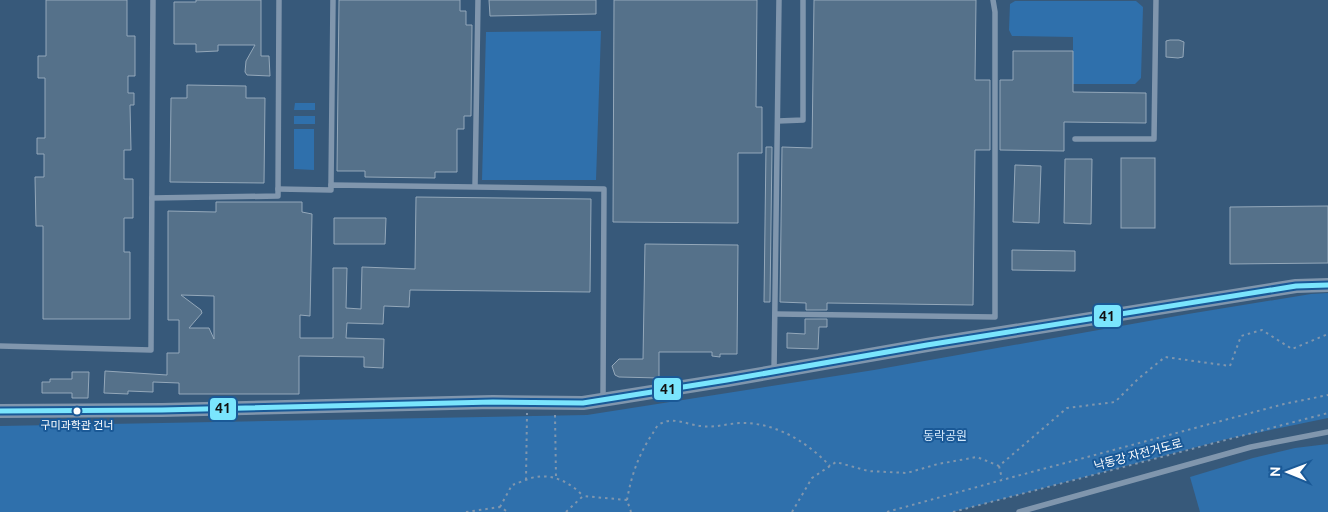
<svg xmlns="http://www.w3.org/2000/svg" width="1328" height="512" font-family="Ubuntu,'Noto Sans KR',sans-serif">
<rect width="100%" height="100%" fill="#37597a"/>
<g fill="#2f70ac">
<polygon points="1015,1 1136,1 1143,7 1141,78 1135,84 1073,84 1073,37 1012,36 1009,30 1010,4"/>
<polygon points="601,31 596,180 482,180 486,32"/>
<polygon points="295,103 315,103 315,110 294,110"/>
<rect x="294" y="116" width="21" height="8"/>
<polygon points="294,129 314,129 314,170 294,169"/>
<polygon points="1328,293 1328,418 1227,439 953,512 0,512 0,426 587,415 874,370 1188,314 1311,294"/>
<polygon points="1328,444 1328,512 1200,512 1190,477 1253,458 1295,448"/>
</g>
<g fill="#55718a" stroke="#94a8ba" fill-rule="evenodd">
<polygon points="46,0 127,0 127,36 135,36 135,76 128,76 128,93 134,93 134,105 130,105 131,150 124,150 124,179 133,179 133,218 124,218 124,252 130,252 130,319 43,319 43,226 36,226 35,177 44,177 44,154 37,154 37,138 45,138 45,78 38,78 38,56 46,56"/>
<polygon points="196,0 261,0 261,56 269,56 270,76 247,75 245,72 246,61 255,45 218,45 218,51 196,52 196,44 174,44 174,2 196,2"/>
<polygon points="339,0 460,0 460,11 466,11 466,25 472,25 471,116 464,116 464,129 457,129 457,172 435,172 435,178 365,177 365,171 337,171"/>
<polygon points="489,0 596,0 596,14 490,16"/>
<polygon points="614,0 757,0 756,107 762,107 762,153 738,153 738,223 613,222"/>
<polygon points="814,0 976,0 975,80 990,80 990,150 975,150 973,305 827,303 827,310 806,310 806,303 780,302 782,147 812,148"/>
<polygon points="1170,40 1179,40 1184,42 1183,57 1178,58 1166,57 1166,41"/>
<polygon points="1013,51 1073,51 1073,92 1146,93 1146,123 1064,122 1064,151 1000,150 1000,80 1013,80"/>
<polygon points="187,85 246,86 246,98 265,98 264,183 170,182 171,98 187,98"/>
<polygon points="766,147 772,147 770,302 764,302"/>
<rect x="1121" y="158" width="34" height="70"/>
<polygon points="1065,159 1092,159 1091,224 1064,223"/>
<polygon points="1015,165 1041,166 1039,223 1013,222"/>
<path d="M416,197L591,199L590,292L410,290L409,307L384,306L383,324L347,323L346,338L384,339L383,368L364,367V357L299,356V394H179V383L153,382V392L128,391V394L104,393L105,371L167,375V353H179V320H168V211L216,212V202H302V212L312,214L310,316L300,315V338H333V268H347L346,308L361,309L362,267L415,269ZM181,295L214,296V339L209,328H189L202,313L201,310Z"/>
<polygon points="1328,206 1328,263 1230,264 1230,207"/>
<polygon points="334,218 386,218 385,244 334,244"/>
<polygon points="645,244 738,245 737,354 720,354 720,357 712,356 712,352 659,352 659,378 619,377 615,375 612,366 619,359 643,359"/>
<polygon points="1012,250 1075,251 1075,271 1012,270"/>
<polygon points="805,319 827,319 827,327 819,327 818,349 787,348 787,333 805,334"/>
<polygon points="72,372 89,372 88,398 72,398 72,393 42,393 42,382 50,382 50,379 72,379"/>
</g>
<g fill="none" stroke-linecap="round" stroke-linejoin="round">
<g stroke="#8096ad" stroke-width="2" stroke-dasharray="2.5 4" stroke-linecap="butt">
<polyline points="555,415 556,478"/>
<polyline points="999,466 1002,479"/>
<polyline points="526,480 527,413"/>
<path d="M627,500C631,477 638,456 651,436C654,432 656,426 660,424C673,416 688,425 701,426C714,428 726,424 739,423C775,422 806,441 830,466"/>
<path d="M500,507L512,485C519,483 528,478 536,477C554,474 571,483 583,496"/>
<polyline points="466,512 500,507 508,512"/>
<polyline points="566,512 583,496 627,500 631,512"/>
<polyline points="792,512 812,478 836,462 868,471 907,473 938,464 977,457 999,466 1067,408 1115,402 1138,379 1165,357 1230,366 1241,336 1262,330 1292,349 1328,334"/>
<polyline points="887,512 1002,480 1284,404 1328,395"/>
<polyline points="953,512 1328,413"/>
</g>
<g stroke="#8096ad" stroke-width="5.5">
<polyline points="778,121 803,120 803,0"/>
<polyline points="1075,139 1154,139 1156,0"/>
<polyline points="331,185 333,0"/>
<polyline points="475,186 478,0"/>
<polyline points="278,189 331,190 331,185 604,189 603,400"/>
<polyline points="152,198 278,196 279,0"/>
<polyline points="776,314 995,317 995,12 993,0"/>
<polyline points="0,346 151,350 153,0"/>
<polyline points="774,372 779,0"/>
<polyline points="1019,512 1251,447 1328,432"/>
</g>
<polyline stroke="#8096ad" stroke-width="14" points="0,411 162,410 493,402 583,403 727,380 927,345 1296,286 1328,285"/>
<defs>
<polyline id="bus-1" points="0,411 162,410 493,402 583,403 727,380 927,345 1296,286 1328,285"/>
</defs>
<use href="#bus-1" stroke="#1a5997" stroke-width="9"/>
<use href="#bus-1" stroke="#7ae5fd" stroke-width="5"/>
</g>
<circle fill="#fff" stroke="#1a5997" stroke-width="2" cx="77" cy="411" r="4.5"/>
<g text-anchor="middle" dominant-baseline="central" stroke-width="4" stroke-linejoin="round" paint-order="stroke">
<g font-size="11" fill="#fff" stroke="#1a5997">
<text x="77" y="425">구미과학관 건너</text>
</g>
<g font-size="12" fill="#d5e9fb" stroke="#1a5997">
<text x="945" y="435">동락공원</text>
</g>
<g font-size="12" fill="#fff" stroke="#1a5997">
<text transform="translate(1138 454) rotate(-15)">낙동강 자전거도로</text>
</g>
</g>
<g stroke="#1a5997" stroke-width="2">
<rect x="1093" y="304" width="29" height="24" rx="5" fill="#7ae5fd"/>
<rect x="653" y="377" width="29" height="24" rx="5" fill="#7ae5fd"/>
<rect x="209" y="397" width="28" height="24" rx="5" fill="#7ae5fd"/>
</g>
<g font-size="14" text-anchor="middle" font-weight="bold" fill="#111">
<text x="1107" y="321">41</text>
<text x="668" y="394">41</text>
<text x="223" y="413">41</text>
</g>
<g transform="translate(1288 472) rotate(271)" stroke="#1a5997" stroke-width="4" paint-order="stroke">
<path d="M0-4L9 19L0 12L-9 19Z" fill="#ffffff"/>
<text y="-8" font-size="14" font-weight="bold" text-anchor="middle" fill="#ffffff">N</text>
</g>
</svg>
